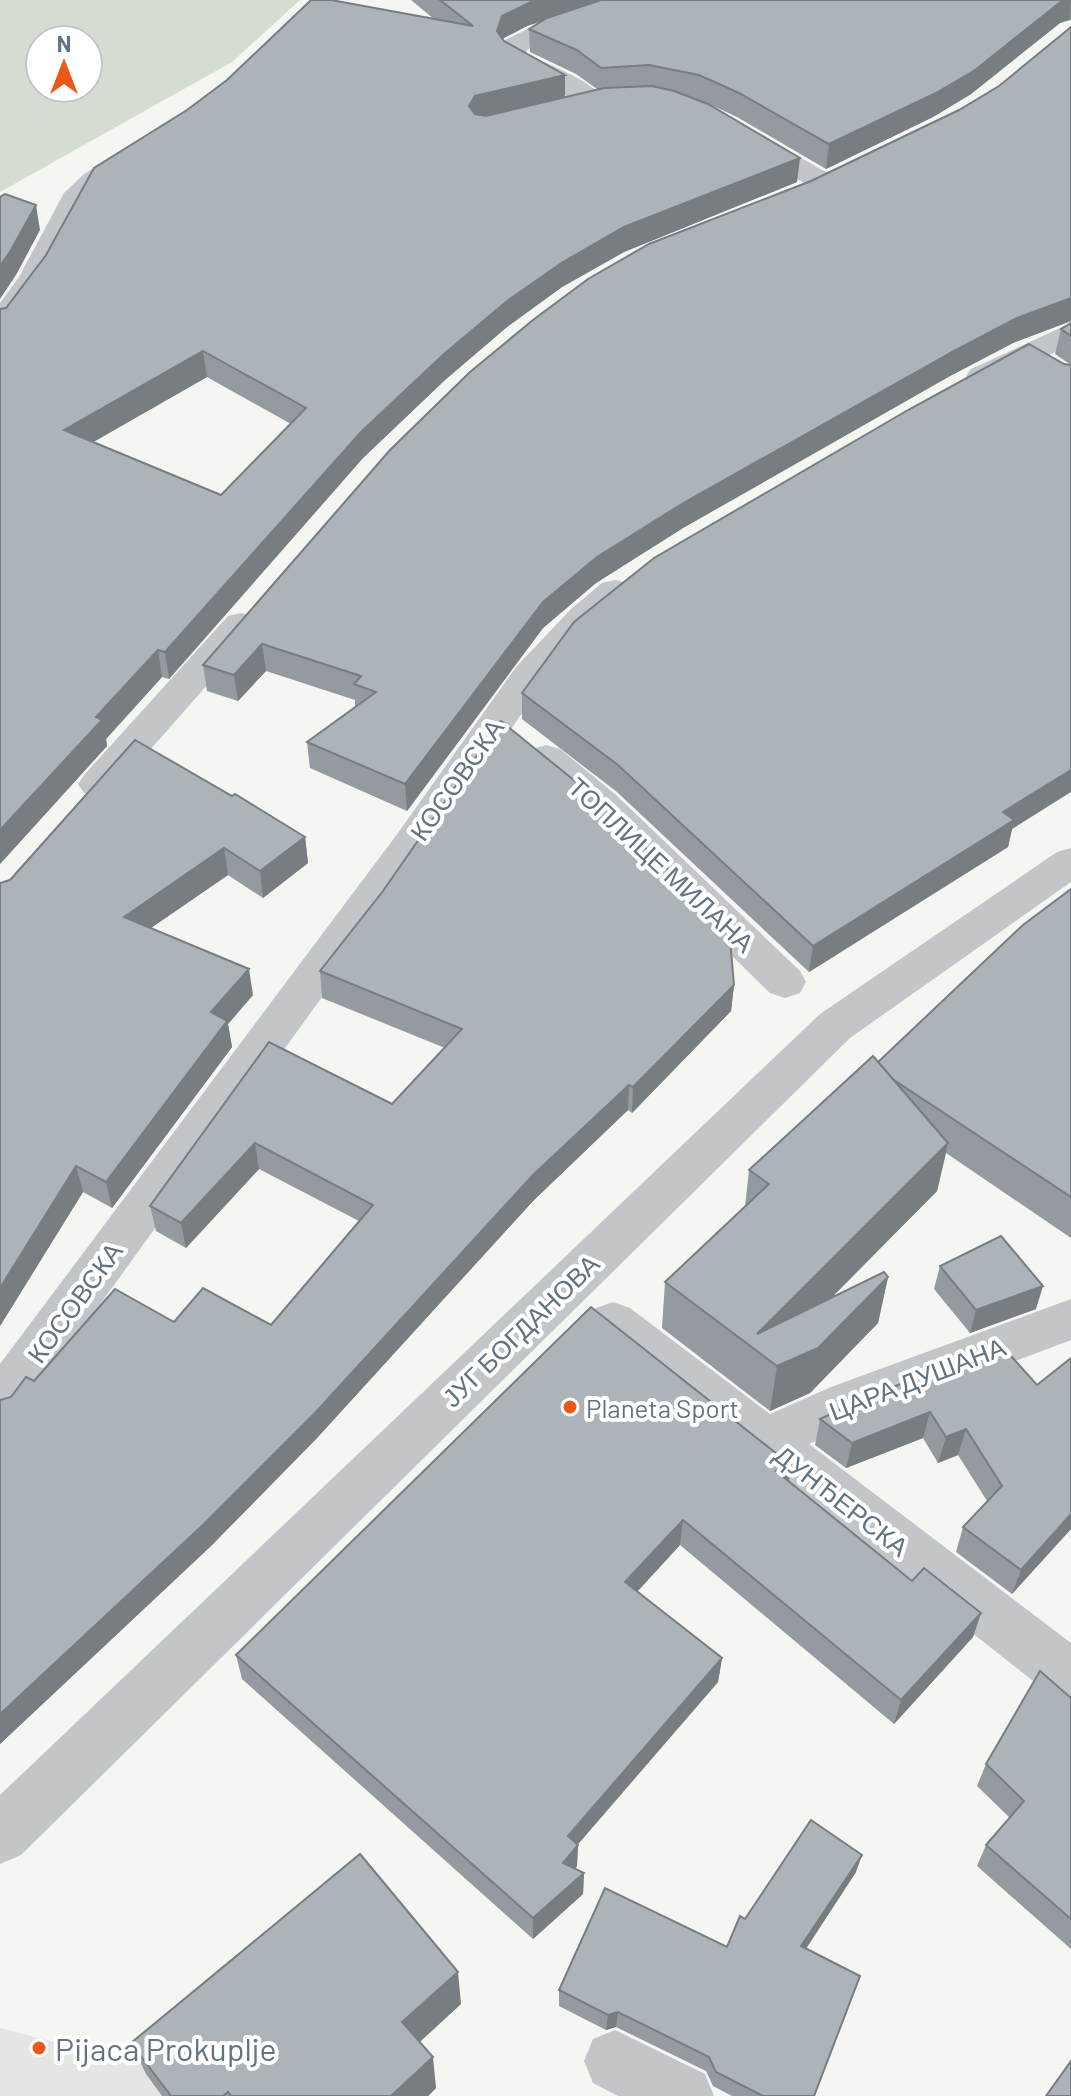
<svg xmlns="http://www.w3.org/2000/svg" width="1071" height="2096" font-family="Barlow,sans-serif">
<rect width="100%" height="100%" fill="#f5f5f1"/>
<polygon fill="#e5e6e4" points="0,2028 157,2068 241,2096 0,2096"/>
<path fill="#d5dcd1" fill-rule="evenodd" d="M0,0H300L232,62L0,192ZM40,40H88V88H40Z"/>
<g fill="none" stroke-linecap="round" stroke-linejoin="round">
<g fill="#c2c6c9" fill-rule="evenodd">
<path d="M612,0H650L646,5L546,39L527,50L526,54C553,67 591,79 609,104L605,110H585L557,89L508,66L500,56L505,40L528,29Z"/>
<polygon points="745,130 755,132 833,176 837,182 833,188 823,191 813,188 735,144 731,138 735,132"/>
<polygon points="135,147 145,149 149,155 145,161 90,198 48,279 11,331 0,333 0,303 19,277 64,193 84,174 125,149"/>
<polygon points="1071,323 1071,344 993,383 982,386 971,383 966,376 971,369"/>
<polygon points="615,580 628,583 633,591 568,653 542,684 426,853 18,1418 0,1425 0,1364 398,833 516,667 571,609 602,583"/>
<polygon points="241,613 254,616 259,624 254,632 112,793 98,797 84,793 78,784 84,775 228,616"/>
<polygon points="546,745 560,749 615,794 800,971 806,982 800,993 785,998 770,993 587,814 532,767 527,758 532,749"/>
<polygon points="1071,848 1071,882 850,1038 21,1855 0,1864 0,1795 820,1014 1057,852"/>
<polygon points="1071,1299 1071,1340 867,1417 809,1444 1071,1643 1071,1702 1051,1695 596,1338 589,1323 596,1308 613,1302 630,1308 770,1414 831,1387"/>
<polygon points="615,2030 705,2074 714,2096 618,2096 593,2083 584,2061 593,2039"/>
</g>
</g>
<g fill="#949a9f" fill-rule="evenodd">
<path d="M411,0H1071V20L1060,23L971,94L933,117L826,169L737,117L709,104L797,182L624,252L562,287L507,327L445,380L363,458L169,679L162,677L106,739L107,746L0,864V309L6,308L434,19ZM543,21L529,29L530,52L576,74L597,89L565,97V75L504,41L502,39L527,26ZM207,377L291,424L221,495L93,442Z"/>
<polygon points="1071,27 1071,321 1013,343 950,376 683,528 596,583 543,628 407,811 310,768 307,742 355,707 355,700 266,671 238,701 207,691 203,665 811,181 959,110 999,86"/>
<polygon points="1071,323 1071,365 1055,354 1061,329"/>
<polygon points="1064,364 1012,829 1008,847 809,972 617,792 522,719 522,693"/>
<polygon points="232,796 305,837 308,863 263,898 228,875 151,928 253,995 228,1024 232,1047 112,1208 83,1192 0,1326 0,883"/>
<polygon points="1071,889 1071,1238 946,1153 937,1191 831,1298 888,1277 878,1323 810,1393 770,1411 662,1328 665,1282 745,1207 749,1170 878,1062"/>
<polygon points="320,971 734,985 731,1011 632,1113 628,1110 533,1201 317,1438 211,1546 0,1744 0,1400 11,1397 34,1381 174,1322 271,1325 359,1221 259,1169 186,1248 156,1231 150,1206 269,1042 392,1104 445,1048 322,998"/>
<polygon points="940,1266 1036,1309 970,1333 934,1289"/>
<polygon points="1071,1358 1071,1529 1012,1594 956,1552 963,1527 987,1501 958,1455 938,1463 923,1438 846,1468 815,1445 820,1419 1037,1385"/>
<polygon points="791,1465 788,1482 912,1581 981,1613 973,1637 894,1724 680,1545 637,1592 722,1658 718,1682 578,1844 577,1866 575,1869 584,1873 583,1894 533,1939 242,1679 236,1655"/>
<polygon points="1071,1698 1071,1949 977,1866 986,1845 1010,1818 977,1786 986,1764"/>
<polygon points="856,1872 806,1949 814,2096 732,2096 713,2086 706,2071 616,2027 606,2030 559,2006 559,1990 727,1947"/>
<polygon points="461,2004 420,2042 436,2088 428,2096 162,2096 146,2074 131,2043"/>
</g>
<g fill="#787d82">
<polygon points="535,0 603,0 527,26 502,39 497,31 502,16"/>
<polygon points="1063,0 1071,0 1070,19 1060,23 971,94 933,117 826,169 829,144"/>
<polygon points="565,75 565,99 470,131 469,106 475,96"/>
<polygon points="800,158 797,182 624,252 562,287 507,327 445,380 363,458 169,679 165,652 361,432 444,354 507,301 563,262 624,227"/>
<polygon points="36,205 40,230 16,275 0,299 0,266"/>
<polygon points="1071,298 1071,321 1013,343 950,376 683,528 596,583 543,628 407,811 405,784 543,602 597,557 685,502 954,351 1017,318"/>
<polygon points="203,351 207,377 69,456 64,430"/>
<polygon points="262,644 266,671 238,701 234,675"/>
<polygon points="158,650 162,677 106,739 107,746 0,864 0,830 96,717"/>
<polygon points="1071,770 1071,792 1012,829 1008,847 809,972 813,946 1003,812"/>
<polygon points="305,837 308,863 263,898 260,871"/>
<polygon points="224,848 228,875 129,943 124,917"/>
<polygon points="249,969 253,995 228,1024 232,1047 112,1208 106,1182 211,1012"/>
<polygon points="734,985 731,1011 632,1113 633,1087"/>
<polygon points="629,1085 628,1110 533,1201 317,1438 211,1546 0,1744 0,1714 533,1175"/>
<polygon points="255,1143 259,1169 186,1248 181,1223"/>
<polygon points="948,1143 937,1191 770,1360 757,1334"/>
<polygon points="76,1166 83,1192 0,1326 0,1288"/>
<polygon points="888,1277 878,1323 810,1393 770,1411 777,1366"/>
<polygon points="1043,1286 1036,1309 970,1333 976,1310"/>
<polygon points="930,1412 923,1438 846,1468 852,1443"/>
<polygon points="966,1429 958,1455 938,1463 946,1437"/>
<polygon points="791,1465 787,1491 776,1471"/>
<polygon points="1071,1514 1071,1529 1012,1594 1021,1570"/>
<polygon points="683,1520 680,1545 623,1607 625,1582"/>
<polygon points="981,1613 973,1637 894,1724 901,1700"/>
<polygon points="722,1658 718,1682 567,1857 568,1836"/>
<polygon points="578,1845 577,1866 562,1884 563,1863"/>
<polygon points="862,1855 856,1872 797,1962 801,1946"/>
<polygon points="584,1873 583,1894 533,1939 533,1918"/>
<polygon points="458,1972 461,2004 407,2053 402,2022"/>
<polygon points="618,2012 616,2027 606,2030 608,2015"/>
<polygon points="433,2057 436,2088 428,2096 391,2096"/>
</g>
<g fill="#acb3b9" stroke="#787d82" stroke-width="2" fill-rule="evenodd">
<path d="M311,0H331L473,26L440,0H535L502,16L497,31L504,41L565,75L475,96L469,106L475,114L486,116L604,88L652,86L674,91L708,104L800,158L624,227L563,262L507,301L444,354L361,432L165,652L158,650L96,717L102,720L0,830V309L6,308L46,255L94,168L187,110L227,80ZM203,351L306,408L221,495L64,430Z"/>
<polygon points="601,0 1063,0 975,70 936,93 829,144 739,93 699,75 649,65 601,68 577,50 529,29 547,18"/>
<polygon points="1071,27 1071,298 1017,318 954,351 685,502 597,557 543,602 405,784 307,742 376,692 354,684 361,676 262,644 234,675 203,665 390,450 470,372 533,320 588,279 649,244 811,181 959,110 999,86"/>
<polygon points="5,194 36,205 11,250 0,266 0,197"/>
<polygon points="1071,323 1071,336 1061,329"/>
<polygon points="1029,344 1064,364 1071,365 1071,770 1003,812 1014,820 813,946 618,765 522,693 574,622 654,558 908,410"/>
<polygon points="501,721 586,790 729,929 734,985 633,1087 629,1085 533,1175 314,1414 205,1523 0,1714 0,1400 11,1397 26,1377 34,1381 115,1289 174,1322 203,1288 271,1325 373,1205 255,1143 181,1223 150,1206 269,1042 392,1104 462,1029 320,971 383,891"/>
<polygon points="135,740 232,796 235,794 305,837 260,871 224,848 124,917 249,969 211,1012 227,1021 106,1182 76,1166 0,1288 0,883 10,880"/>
<polygon points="1071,889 1071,1197 891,1078 878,1062 1023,925"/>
<polygon points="873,1056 948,1143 757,1334 884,1272 888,1277 818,1348 777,1366 665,1282 769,1184 749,1170"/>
<polygon points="1001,1236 1043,1286 976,1310 940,1266"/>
<polygon points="591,1307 791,1465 776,1471 912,1581 924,1568 981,1613 901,1700 683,1520 625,1582 722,1658 568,1836 578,1845 563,1863 584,1873 533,1918 236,1655"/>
<polygon points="1002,1346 1037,1385 1071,1358 1071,1514 1021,1570 963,1527 1002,1486 966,1429 946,1437 930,1412 852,1443 820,1419 874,1394"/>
<polygon points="1040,1671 1071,1698 1071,1919 986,1845 1024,1801 986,1764"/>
<polygon points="811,1820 862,1855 801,1946 860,1976 814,2096 763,2096 716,2072 709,2057 618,2012 608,2015 559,1990 605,1888 727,1947 740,1916 745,1919"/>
<polygon points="360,1854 458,1972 402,2022 433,2057 391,2096 231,2096 228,2092 223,2096 171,2096 131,2043"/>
<polygon points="1071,2061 1071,2096 1046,2096"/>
</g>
<g fill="#ec581a" stroke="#fff" stroke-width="3">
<circle cx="570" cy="1407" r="8"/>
<circle cx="39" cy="2048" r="8"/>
</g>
<g text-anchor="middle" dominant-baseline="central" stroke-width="8" stroke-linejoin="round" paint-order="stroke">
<g font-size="26" fill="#627383" stroke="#fff">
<text transform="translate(456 779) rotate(-55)">КОСОВСКА</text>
<text transform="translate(662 864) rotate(43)">ТОПЛИЦЕ МИЛАНА</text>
<text transform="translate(74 1302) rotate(-54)">КОСОВСКА</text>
<text transform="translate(520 1330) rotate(-44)">ЈУГ БОГДАНОВА</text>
<text transform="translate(917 1378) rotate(-21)">ЦАРА ДУШАНА</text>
<text transform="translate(842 1500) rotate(38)">ДУНЂЕРСКА</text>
</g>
<g font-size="26" fill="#627383" stroke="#fff" text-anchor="start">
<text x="586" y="1407">Planeta Sport</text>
</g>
<g font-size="32" fill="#627383" stroke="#fff" text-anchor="start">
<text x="55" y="2048">Pijaca Prokuplje</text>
</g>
</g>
<g transform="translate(64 64)"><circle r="38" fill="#ffffff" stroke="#c0c7cd" stroke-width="2"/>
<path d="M0-6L14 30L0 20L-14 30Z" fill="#ec581a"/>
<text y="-12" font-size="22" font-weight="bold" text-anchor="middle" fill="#627383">N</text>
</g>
</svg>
